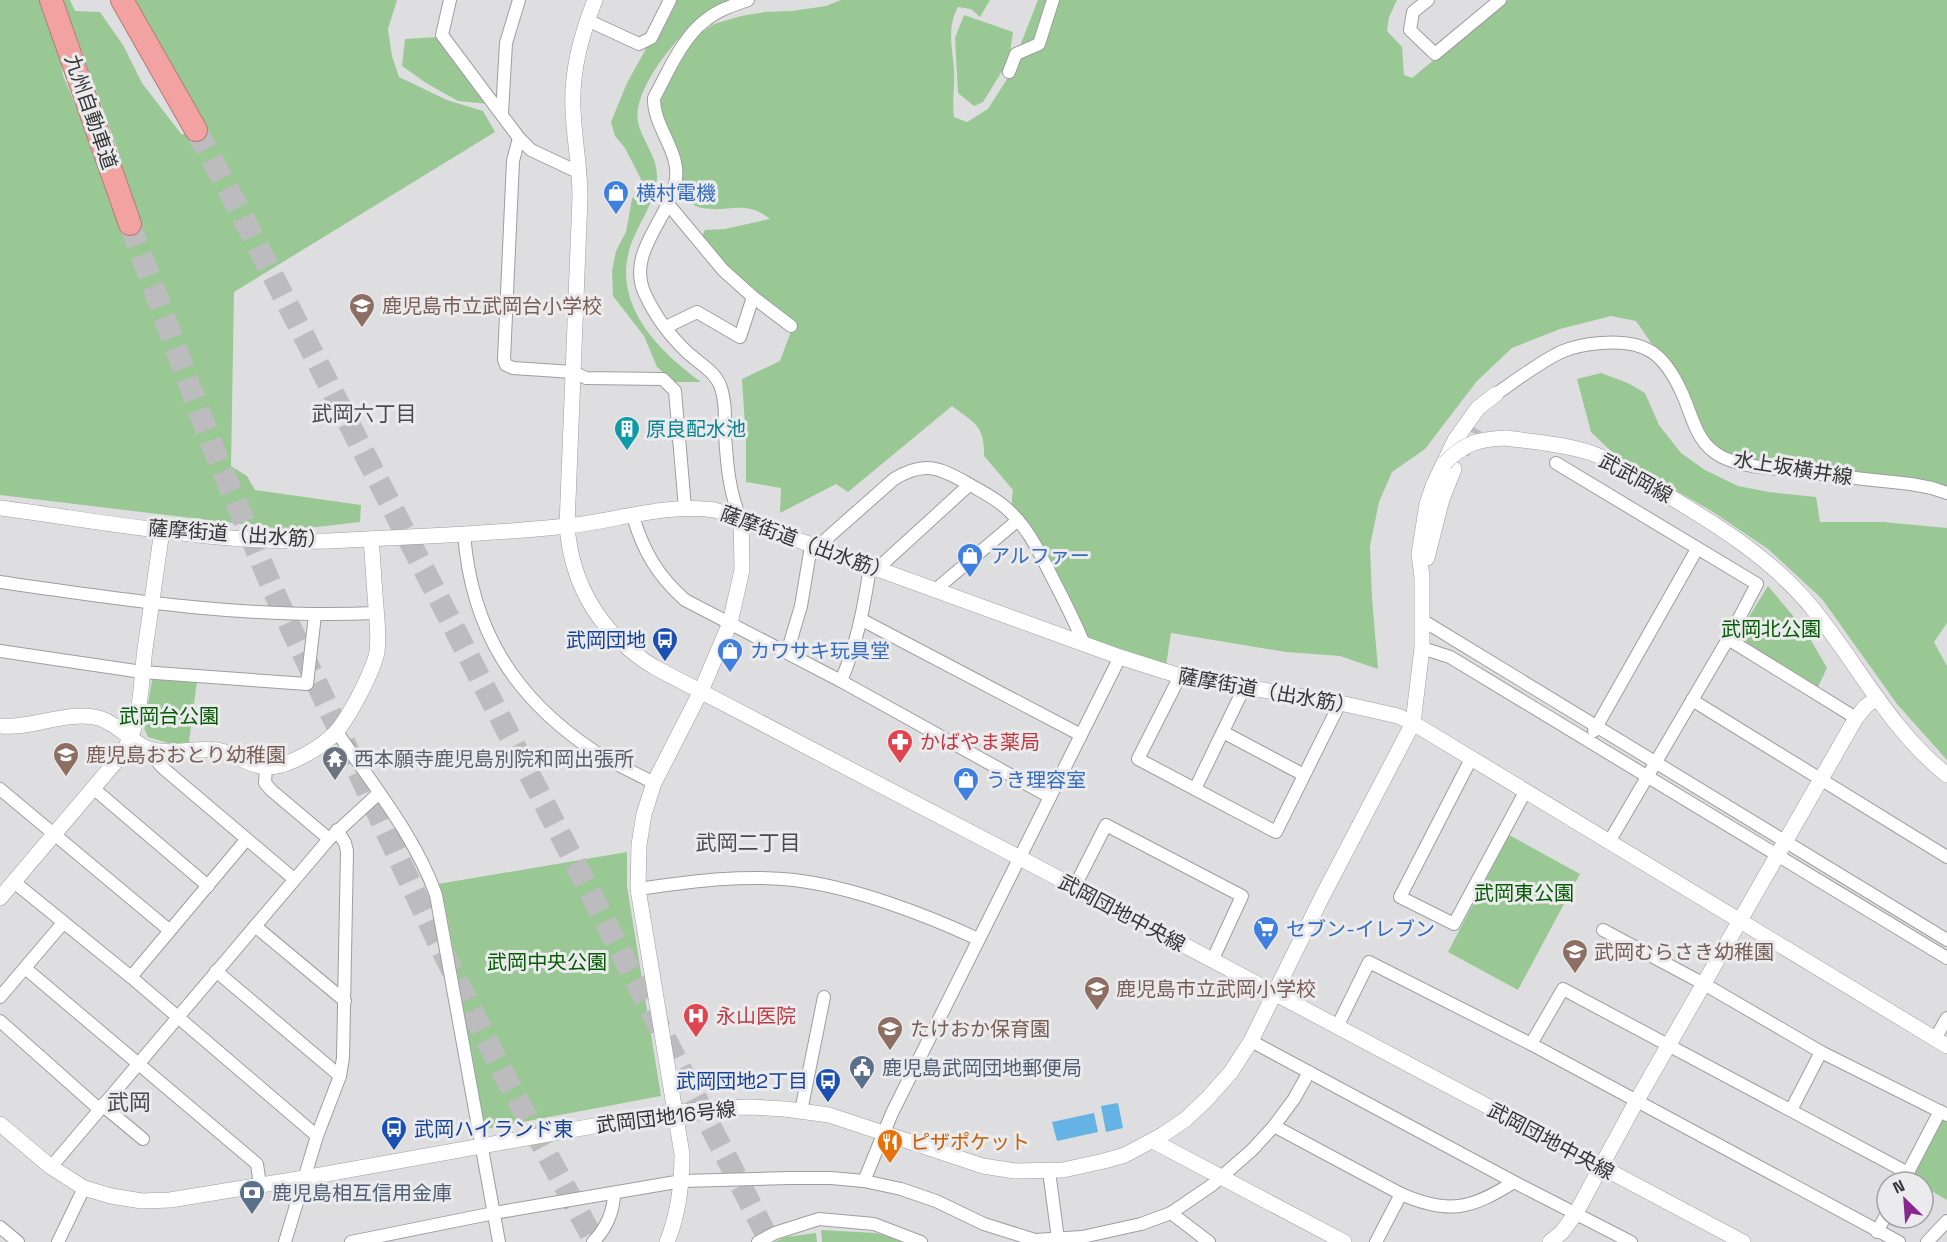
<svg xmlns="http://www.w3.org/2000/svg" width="1947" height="1242" font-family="'Space Grotesk','Noto Sans JP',sans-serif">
<rect width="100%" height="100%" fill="#dedee0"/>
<g fill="#9ac895">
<polygon points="0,0 42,0 57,41 63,75 80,117 91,140 137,222 117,148 63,0 70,0 75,11 100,12 123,45 142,83 182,135 202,123 133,0 397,0 388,29 392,56 399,77 447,100 483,111 495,132 234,292 231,466 247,476 255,490 361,505 360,522 291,530 0,495"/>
<path d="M673,0H736C723,7 707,13 696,22C673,41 632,92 638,122C642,141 658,157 657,178C655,204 636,226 629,251C614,307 660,352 701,382H674L657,367L644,336L613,296L612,271L616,251L626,232L632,199L641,179L625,148L615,136L611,122L627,83Z"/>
<path d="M841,0H990L980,17L971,9L958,7C947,27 952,47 954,69C955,85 952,101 954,117L967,122L988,109L1007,79L1038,0H1397L1389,17L1387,31L1402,47L1404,75L1412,78L1507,0H1947V490L1765,470L1709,448L1656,350L1636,321L1611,316L1560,329L1512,348L1477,381L1425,449L1392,472L1379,502L1370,546L1372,598L1378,669L1340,656L1286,652L1171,633L1166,666L1087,641L1011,508L1013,490L984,456C985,425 974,423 952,406L848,492L836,484L780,513L781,488L746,482V442L742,379L780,361L793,326L699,242L705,230L725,229L770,219C745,199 728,213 702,208C693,207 682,195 674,191L676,178L661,139L660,98L695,37L714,24L741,16L765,12L792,11L826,6Z"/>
<polygon points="964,15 1013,32 1009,60 983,102 974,106 958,93 955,38"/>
<polygon points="437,37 489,104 458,101 426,83 402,66 405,39"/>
<polygon points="1601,373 1628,383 1645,393 1659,425 1681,453 1705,470 1738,486 1769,492 1816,497 1820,522 1883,522 1947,528 1947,623 1934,642 1947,666 1947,760 1897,704 1822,599 1768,549 1710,510 1617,457 1591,432 1577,379"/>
<polygon points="1768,586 1805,630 1827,668 1817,689 1737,636"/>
<polygon points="156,678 197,681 189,742 171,744 148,737 144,728 152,680"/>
<polygon points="1509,835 1580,874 1518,990 1448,952"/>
<polygon points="627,852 627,886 661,1096 485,1129 445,905 438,884"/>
<polygon points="1946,1119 1947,1120 1947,1200 1923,1186 1923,1182 1916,1182 1910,1179 1941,1122"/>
<polygon points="821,1230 876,1233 908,1242 822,1242"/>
<polygon points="816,1233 817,1242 774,1242 786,1237"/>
</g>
<g fill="#65b2e5">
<polygon points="1118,1103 1123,1128 1106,1132 1101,1106"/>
<polygon points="1094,1113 1098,1132 1057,1141 1052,1122"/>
</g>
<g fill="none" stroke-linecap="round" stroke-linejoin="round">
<polyline stroke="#bcbcbe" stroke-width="15" stroke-dasharray="15 8" stroke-linecap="butt" points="1462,453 1475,428"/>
<g stroke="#bcbcbe" stroke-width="22" stroke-dasharray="22 11" stroke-linecap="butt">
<polyline points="196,130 236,204 770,1242"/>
<polyline points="130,224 211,443 274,592 437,940 503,1073 595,1242"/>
</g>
<defs>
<g id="minor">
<polyline points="450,0 442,35 519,138 531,150 580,173"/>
<polyline points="1428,0 1413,12 1410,30 1435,54 1500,0"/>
<polyline points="587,20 639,44 651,38 670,0"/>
<polyline points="1009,72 1016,54 1039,44 1053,0"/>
<polyline points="502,113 506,43 519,0"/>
<polyline points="519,138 513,161 504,359 506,365 513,368 573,372 586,378 663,379 675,391 685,508"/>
<polyline points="668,204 723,270 753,297 791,326"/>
<polyline points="666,327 697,312 740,337 753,297"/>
<path d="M1496,394C1518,379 1538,363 1561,352C1574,346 1587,344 1601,343C1645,339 1664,353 1682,393C1693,417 1696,444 1722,457C1745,468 1773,468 1798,471C1835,476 1873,480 1911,484L1932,488L1947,493"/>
<polyline points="1556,463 1757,584 1728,639 1609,842"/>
<path d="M633,516C643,551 658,576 685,600L841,681L1050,797"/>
<path d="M741,520C729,492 727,465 725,435C725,419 726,401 720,385C714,371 699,363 688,353C671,337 655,316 645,294C626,254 667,221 675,184C683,153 653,128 654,98C667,74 683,36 706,20C718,10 734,5 748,0"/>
<path d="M464,533C471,629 514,698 594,751C613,763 635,773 654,783"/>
<path d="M816,548L894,479C924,461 938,467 967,483C980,491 994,497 1006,508C1029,528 1040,554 1054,581C1065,602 1075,622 1084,644"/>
<polyline points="877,569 969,485"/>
<path d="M0,582C125,600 250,619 376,613"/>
<polyline points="935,590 1018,520"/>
<polyline points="862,620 1081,735"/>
<polyline points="1422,620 1947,940"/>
<polyline points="1728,639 1856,718"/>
<polyline points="1422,648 1450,657 1947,958"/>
<polyline points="0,651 142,672 307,684 315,615"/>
<polyline points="787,653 801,606 811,546"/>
<polyline points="1180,676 1138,759 1276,832 1340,703"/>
<path d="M841,681C857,644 864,607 870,567"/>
<polyline points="1692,700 1947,857"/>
<polyline points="1594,731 1697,549"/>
<path d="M337,732C372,784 415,836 436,895L499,1242"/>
<polyline points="1223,732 1304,775"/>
<polyline points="146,748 163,768 294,879"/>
<polyline points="1471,759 1400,897 1454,924 1525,792"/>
<polyline points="266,767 265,783 271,790 329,839"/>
<polyline points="93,788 208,886"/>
<polyline points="0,789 169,930"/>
<polyline points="1195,789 1244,688"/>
<polyline points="14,882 131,977 317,1136"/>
<polyline points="1074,888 1106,825 1242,896 1212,961"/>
<path d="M638,889C689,882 742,874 794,880C853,887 924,914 978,939"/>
<polyline points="255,926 345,1001"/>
<polyline points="1603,930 1704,984 1821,1052 1947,1115"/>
<polyline points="25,968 257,1164 260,1185"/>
<polyline points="216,971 340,1076"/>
<polyline points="131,977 246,840"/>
<polyline points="0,997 63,923"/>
<polyline points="0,1021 99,1109"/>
<polyline points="1337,1027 1369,962 1531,1044 1899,1242"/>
<polyline points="1935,1039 1947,1018"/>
<polyline points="1251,1041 1514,1182 1631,1242"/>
<polyline points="1531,1044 1563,989 1908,1173"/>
<polyline points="102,1105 143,1139"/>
<polyline points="1791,1110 1821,1052"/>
<polyline points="801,1111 824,997"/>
<path d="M1274,1126L1401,1194C1449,1215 1471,1209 1514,1182"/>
<polyline points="51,1167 329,839 379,793"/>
<polyline points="1049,1171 1058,1239"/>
<polyline points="864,1181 892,1113 1120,657"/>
<polyline points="1903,1182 1940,1111"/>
<polyline points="1171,1213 1209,1242"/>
<polyline points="0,1227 18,1242"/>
<polyline points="1877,1232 1887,1213"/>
<polyline points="58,1242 84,1188"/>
<polyline points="285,1242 317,1136 340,1076 343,1058 347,851 345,843 337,830"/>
<polyline points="351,1242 494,1213 682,1181 789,1178 831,1178 864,1181 901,1189 936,1201 984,1224 1035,1240 1082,1237 1141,1224 1171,1213 1212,1185 1252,1150 1274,1126 1294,1099 1309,1072"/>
<path d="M593,1242C606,1229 614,1211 614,1193"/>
<polyline points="758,1242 775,1233 819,1219 874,1224 921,1242"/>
<polyline points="1376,1242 1401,1194"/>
<polyline points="1927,1242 1947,1221"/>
</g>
<g id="tertiary">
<path d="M595,0C581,35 571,71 573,109C574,138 580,167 580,197L567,526C572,588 601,634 654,667L1020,858L1743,1242"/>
<path d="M1506,438C1534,442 1564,444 1591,453C1615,461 1637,477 1659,490C1715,524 1771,557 1813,609C1858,664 1890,730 1947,775"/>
<path d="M0,508C113,523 235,547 348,540C421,536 494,534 567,526C615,521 666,503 715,510L1120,657L1180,676L1340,703L1398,716L1413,723L1947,1046"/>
<polyline points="1427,558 1442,499 1454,469"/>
<path d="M0,726C33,729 67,710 99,718C119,724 133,744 149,749C172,756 194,747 217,750C235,753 250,767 268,767C288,767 323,747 336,732C349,717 373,672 377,652C379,637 377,621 376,607C374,584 373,561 371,539"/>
<path d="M0,898L118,759C143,727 140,687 145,649C151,610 156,570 162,531"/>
<polyline points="0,1124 51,1167 84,1188 111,1196 142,1201 170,1200 304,1178 660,1114 721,1108 750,1107 785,1109 829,1115 983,1166 1015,1171 1063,1170 1104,1161 1125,1155 1164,1134 1186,1119 1207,1099 1231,1072 1251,1041 1322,897 1413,723 1422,648 1422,577 1419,554 1427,504 1433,486 1455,440 1478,408 1496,394"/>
<polyline points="1153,1141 1344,1242"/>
<path d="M667,1242C679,1213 682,1184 682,1154L638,889L639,845L644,814L654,783L701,691L730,623L742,570L741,520"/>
<polyline points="1550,1242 1562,1232 1576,1213 1636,1102 1856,718 1866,706 1877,698"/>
</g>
<g id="motorway">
<polyline points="51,0 130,224"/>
<polyline points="122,0 196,130"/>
</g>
</defs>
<use href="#minor" stroke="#9e9ea0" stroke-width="14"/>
<use href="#tertiary" stroke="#9e9ea0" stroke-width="16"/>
<use href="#motorway" stroke="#b07c7b" stroke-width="24"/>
<use href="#minor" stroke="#fff" stroke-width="12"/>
<use href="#tertiary" stroke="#fff" stroke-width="15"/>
<use href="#motorway" stroke="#f2a2a0" stroke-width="22"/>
<defs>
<path id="tertiary-bridge" d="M1445,463C1464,443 1479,439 1506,438"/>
</defs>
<use href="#tertiary-bridge" stroke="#9e9ea0" stroke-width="16" stroke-linecap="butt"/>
<use href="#tertiary-bridge" stroke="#fff" stroke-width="15"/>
</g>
<defs>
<symbol id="shop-pin" viewBox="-11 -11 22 30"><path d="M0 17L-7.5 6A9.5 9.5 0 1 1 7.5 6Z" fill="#3f7fe0" stroke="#ebebed"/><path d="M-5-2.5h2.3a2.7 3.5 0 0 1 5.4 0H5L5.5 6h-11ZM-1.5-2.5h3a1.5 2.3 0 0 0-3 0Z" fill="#fff"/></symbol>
<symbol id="school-pin" viewBox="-11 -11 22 30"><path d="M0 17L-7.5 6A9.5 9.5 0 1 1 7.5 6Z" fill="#8d6e63" stroke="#ebebed"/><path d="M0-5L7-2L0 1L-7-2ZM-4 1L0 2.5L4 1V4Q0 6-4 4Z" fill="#fff"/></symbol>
<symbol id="building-pin" viewBox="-11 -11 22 30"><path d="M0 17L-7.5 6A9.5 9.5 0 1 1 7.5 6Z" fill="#0f9aa8" stroke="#ebebed"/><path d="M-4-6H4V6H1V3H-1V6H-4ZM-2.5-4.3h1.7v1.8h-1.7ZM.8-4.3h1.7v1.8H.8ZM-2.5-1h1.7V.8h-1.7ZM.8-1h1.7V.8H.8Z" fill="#fff"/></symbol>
<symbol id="bus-pin" viewBox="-11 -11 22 30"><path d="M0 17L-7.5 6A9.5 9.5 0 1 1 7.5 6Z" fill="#1a4fb4" stroke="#ebebed"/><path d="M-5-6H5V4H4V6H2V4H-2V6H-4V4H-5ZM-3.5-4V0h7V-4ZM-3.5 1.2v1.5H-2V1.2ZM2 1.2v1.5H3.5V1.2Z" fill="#fff"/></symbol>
<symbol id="pharmacy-pin" viewBox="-11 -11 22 30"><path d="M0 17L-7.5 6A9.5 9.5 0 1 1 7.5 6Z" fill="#e0444e" stroke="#ebebed"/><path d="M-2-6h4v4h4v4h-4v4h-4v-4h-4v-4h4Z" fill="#fff"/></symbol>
<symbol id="temple-pin" viewBox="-11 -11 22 30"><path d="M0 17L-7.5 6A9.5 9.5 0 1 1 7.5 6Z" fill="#6b7280" stroke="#ebebed"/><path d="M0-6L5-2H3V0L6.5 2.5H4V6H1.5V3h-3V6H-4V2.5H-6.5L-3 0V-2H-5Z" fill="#fff"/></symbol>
<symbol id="supermarket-pin" viewBox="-11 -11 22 30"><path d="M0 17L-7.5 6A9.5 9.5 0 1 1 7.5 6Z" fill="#3f7fe0" stroke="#ebebed"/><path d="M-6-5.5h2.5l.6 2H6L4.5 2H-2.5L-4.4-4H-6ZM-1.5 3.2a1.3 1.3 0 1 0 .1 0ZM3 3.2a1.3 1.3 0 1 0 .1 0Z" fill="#fff"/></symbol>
<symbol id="hospital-pin" viewBox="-11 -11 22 30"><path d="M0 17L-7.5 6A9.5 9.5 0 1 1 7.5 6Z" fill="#e0444e" stroke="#ebebed"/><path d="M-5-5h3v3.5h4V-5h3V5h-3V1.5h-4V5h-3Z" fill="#fff"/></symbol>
<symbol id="civic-pin" viewBox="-11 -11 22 30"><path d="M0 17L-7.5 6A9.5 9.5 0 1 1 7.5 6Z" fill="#5c6f8a" stroke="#ebebed"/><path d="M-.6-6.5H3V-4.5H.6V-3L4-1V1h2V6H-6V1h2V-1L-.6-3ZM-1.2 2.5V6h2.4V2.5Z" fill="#fff"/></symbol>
<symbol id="restaurant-pin" viewBox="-11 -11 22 30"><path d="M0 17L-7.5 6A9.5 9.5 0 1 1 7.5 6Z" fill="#e8710a" stroke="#ebebed"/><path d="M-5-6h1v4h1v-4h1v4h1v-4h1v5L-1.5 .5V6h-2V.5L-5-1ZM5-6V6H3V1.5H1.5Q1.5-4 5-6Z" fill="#fff"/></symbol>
<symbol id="bank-pin" viewBox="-11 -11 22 30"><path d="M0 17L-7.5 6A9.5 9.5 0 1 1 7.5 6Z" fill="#5c6f8a" stroke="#ebebed"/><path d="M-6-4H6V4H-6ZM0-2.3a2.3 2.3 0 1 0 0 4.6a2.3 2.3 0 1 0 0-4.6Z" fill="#fff"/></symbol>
</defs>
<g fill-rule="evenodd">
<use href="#shop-pin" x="601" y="178" width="30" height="40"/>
<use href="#school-pin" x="347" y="291" width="30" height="40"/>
<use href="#building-pin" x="612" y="414" width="30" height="40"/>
<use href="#shop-pin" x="955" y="541" width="30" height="40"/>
<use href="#bus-pin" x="650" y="625" width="30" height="40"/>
<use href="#shop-pin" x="715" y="636" width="30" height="40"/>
<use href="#pharmacy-pin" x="885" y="727" width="30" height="40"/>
<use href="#school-pin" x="51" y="740" width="30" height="40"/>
<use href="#temple-pin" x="320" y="744" width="30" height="40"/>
<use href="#shop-pin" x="951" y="765" width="30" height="40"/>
<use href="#supermarket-pin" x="1251" y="914" width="30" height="40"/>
<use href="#school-pin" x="1560" y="937" width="30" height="40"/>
<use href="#school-pin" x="1082" y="974" width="30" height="40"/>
<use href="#hospital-pin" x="681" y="1001" width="30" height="40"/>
<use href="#school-pin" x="875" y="1014" width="30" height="40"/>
<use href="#civic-pin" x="847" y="1053" width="30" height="40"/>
<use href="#bus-pin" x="813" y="1066" width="30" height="40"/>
<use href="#bus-pin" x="379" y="1114" width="30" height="40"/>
<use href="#restaurant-pin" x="875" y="1127" width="30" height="40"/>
<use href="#bank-pin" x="237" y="1178" width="30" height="40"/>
</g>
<g text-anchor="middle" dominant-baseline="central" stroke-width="6" stroke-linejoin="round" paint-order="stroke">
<g font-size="20" fill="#353536" stroke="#ebebed">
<text transform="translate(91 112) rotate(71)">九州自動車道</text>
<text transform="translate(1793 468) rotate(9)">水上坂横井線</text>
<text transform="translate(1636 478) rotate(29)">武武岡線</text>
<text transform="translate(238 534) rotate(4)">薩摩街道（出水筋）</text>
<text transform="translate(806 543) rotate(20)">薩摩街道（出水筋）</text>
<text transform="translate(1267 691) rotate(10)">薩摩街道（出水筋）</text>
<text transform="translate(1122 913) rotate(28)">武岡団地中央線</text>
<text transform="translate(666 1117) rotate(-7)">武岡団地16号線</text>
<text transform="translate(1551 1141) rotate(28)">武岡団地中央線</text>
</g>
<g font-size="20" fill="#366cbe" stroke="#ebebed" text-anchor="start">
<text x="636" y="193">横村電機</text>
<text x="990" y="556">アルファー</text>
<text x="750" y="651">カワサキ玩具堂</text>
<text x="986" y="780">うき理容室</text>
<text x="1286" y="929">セブン-イレブン</text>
</g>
<g font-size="20" fill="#785e54" stroke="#ebebed" text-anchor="start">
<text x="382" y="306">鹿児島市立武岡台小学校</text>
<text x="86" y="755">鹿児島おおとり幼稚園</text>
<text x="1594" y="952">武岡むらさき幼稚園</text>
<text x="1116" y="989">鹿児島市立武岡小学校</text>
<text x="910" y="1029">たけおか保育園</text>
</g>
<g font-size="20" fill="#0d838f" stroke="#ebebed" text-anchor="start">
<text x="646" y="429">原良配水池</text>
</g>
<g font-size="20" fill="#055b04" stroke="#ebebed">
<text x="1771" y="629">武岡北公園</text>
<text x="169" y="716">武岡台公園</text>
<text x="1524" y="893">武岡東公園</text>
<text x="547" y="962">武岡中央公園</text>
</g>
<g font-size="20" fill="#164399" stroke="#ebebed" text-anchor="end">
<text x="646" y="640">武岡団地</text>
<text x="808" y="1081">武岡団地2丁目</text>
<text x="414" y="1129" text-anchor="start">武岡ハイランド東</text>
</g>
<g font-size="20" fill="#be3a42" stroke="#ebebed" text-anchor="start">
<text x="920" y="742">かばやま薬局</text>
<text x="716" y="1016">永山医院</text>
</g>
<g font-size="20" fill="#5b616d" stroke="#ebebed" text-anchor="start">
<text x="354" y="759">西本願寺鹿児島別院和岡出張所</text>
</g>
<g font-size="20" fill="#4e5e75" stroke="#ebebed" text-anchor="start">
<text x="882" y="1068">鹿児島武岡団地郵便局</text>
<text x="272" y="1193">鹿児島相互信用金庫</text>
</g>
<g font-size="20" fill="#c56008" stroke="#ebebed" text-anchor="start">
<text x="910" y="1142">ピザポケット</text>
</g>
<g font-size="21" fill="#4c4c4d" stroke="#ebebed">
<text x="364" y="413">武岡六丁目</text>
<text x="748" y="842">武岡二丁目</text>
</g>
<g font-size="22" fill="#4c4c4d" stroke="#ebebed">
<text x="129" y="1102">武岡</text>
</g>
</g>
<g transform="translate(1905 1200) rotate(335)"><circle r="28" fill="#ebebed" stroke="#a2a2a4" stroke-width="1.5"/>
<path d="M0-4.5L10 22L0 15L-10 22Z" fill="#8a268e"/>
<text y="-9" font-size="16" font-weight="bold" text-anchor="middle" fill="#353536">N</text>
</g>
</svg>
